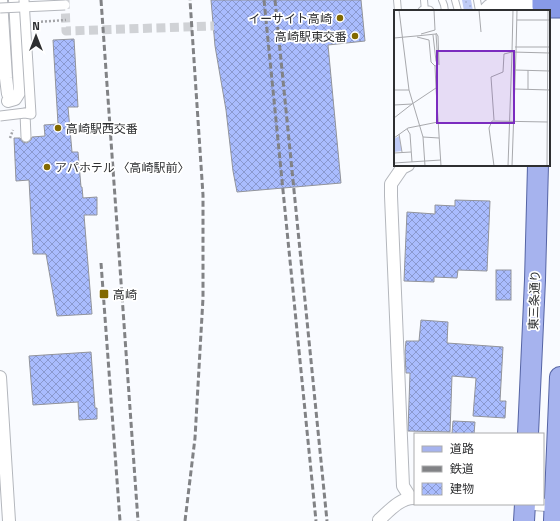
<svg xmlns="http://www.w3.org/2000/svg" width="560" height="521" font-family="'Titillium Web','Noto Sans JP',sans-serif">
<defs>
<pattern id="grass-dots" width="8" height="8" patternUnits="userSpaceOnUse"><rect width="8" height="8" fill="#bfcbf6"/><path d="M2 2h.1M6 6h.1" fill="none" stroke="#a4afd3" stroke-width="1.8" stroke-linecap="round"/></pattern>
<pattern id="building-cross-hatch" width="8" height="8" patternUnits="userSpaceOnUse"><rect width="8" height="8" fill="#a9bcfe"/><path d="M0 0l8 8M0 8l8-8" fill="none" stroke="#8a99ce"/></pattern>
</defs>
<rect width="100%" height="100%" fill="#f9fbff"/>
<polygon fill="url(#grass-dots)" points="462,0 471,0 473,11 464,11"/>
<g fill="url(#building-cross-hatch)" stroke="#92949b">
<polygon points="211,0 361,0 365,41 328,45 341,183 237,192 233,171 226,110 215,46"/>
<polygon points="74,39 78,107 68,107 72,152 78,152 81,187 82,187 83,198 97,197 97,215 84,215 92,314 57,316 46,254 33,254 29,180 16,181 14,138 20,138 23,142 27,143 31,140 32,137 45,136 44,125 58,124 53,40"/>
<polygon points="455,200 490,201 487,271 458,270 457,278 434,277 434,282 404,281 407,212 435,214 435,205 455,206"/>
<rect x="496" y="270" width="15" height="30"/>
<polygon points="421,320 448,322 447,343 503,347 500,401 506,401 505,418 473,416 476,378 452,376 450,432 408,431 410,373 406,373 405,352 406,341 419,341"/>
<polygon points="91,352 95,408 97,408 97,419 79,420 78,402 33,405 29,356"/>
<polygon points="453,421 475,422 474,434 452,434"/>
</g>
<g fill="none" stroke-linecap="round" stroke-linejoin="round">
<polyline stroke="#d0d2d6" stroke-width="9" stroke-dasharray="9 4.5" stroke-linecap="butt" points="65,0 66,31 214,26"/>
<defs>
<g id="service">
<polyline points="397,0 398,11"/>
<polyline points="424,0 425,11"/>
<polyline points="442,0 444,5 445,11"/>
<polyline points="455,0 458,11"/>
<polyline points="477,0 479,11"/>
</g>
<g id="pedestrian">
<polyline points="423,11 429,11"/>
<polyline points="25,113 26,137"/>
</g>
<g id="minor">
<polyline points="1,0 6,78 8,94"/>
<polyline points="8,101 15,99 20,91 15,0"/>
<polyline points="408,165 402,168 391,184 391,196 403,486 410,497"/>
<polyline points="0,377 9,521"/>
<polyline points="534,504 560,506"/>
<path d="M379,521V520C389,511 401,497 415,498"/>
</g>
<polyline id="tertiary" points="486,11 490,7 499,4 543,7"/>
<g id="primary">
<polyline points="528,434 535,280 538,165"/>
<polyline points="524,521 525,504"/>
<polyline points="554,521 560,377"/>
</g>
<polyline id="trunk" points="543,0 543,7 560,7"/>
</defs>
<use href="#service" stroke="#b4b7bd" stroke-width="8"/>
<use href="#pedestrian" stroke="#b4b7bd" stroke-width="11"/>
<use href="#minor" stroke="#b4b7bd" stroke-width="14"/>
<use href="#tertiary" stroke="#b4b7bd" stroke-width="17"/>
<use href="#primary" stroke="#5564a4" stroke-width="22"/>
<use href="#trunk" stroke="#5564a4" stroke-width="23"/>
<g stroke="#a2a3a7" stroke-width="2.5" stroke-dasharray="2 2" stroke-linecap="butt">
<polyline points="37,22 66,20"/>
<polyline points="10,138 13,130"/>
</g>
<use href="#service" stroke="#fff" stroke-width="6"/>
<use href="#pedestrian" stroke="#fff" stroke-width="9"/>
<use href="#minor" stroke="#fff" stroke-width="12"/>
<use href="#tertiary" stroke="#fff" stroke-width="15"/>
<use href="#primary" stroke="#a6b3ee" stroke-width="20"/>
<use href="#trunk" stroke="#889ae8" stroke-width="21"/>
<g stroke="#818285" stroke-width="3" stroke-dasharray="6 3" stroke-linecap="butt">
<polyline points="101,0 138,521"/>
<polyline points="264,0 316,521"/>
<polyline points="275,0 327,521"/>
<polyline points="101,263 120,521"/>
<polyline points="185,521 195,438 203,298 203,195 190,0"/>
</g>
<defs>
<g id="pedestrian-bridge">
<polyline points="0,8 65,5"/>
<polyline points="0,116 25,113 31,114 24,0"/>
</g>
</defs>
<use href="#pedestrian-bridge" stroke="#b4b7bd" stroke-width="11" stroke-linecap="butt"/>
<use href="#pedestrian-bridge" stroke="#fff" stroke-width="9"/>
</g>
<g fill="#826901" stroke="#fff" stroke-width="1.5">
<circle cx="340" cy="18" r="4"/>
<circle cx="355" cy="36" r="4"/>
<circle cx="58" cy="128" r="4"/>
<circle cx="47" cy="167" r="4"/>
<rect x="99" y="289" width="10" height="10" rx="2"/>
</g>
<g text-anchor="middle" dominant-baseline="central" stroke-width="3.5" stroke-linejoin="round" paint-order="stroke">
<g font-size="12" fill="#2e2f31" stroke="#fff" text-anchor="start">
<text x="332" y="18" text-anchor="end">イーサイト高崎</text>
<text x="347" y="36" text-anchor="end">高崎駅東交番</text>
<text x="66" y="128">高崎駅西交番</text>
<text x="55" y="167">アパホテル 〈高崎駅前〉</text>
<text x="113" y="294">高崎</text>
</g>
<g font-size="12" fill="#2e2f31" stroke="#fff">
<text transform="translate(534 300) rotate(-88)">東三条通り</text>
</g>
</g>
<g transform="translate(394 10)">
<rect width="156" height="156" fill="#f9fbff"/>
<path d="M5,126L8,141L0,142V129Z" fill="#bfcbf6"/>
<path fill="none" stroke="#a8a9ad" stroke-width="1" d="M5,0L15,80L29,127L31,156M85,0L87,22M119,0L118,42L156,43M123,10H156M42,23L44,26L45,55M27,24L41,20L40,0M39,25L42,51L44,55L41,56M22,26L42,24L44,54M23,27L35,30L37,52L41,56M0,28L22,26M121,37H156M122,42L123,0M121,60L156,61M134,60V79M42,78L47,156M121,79L156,80M0,80H15M0,95L18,94L42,78L41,56M0,108L18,94M100,110L97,67L109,62L110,44L118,42M13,119L16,124L18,152M5,124L8,142M29,127L45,128M0,128L14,118L44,112M0,143L17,142M0,153L47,150M100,156L95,118L98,111L154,112M114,156L118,42M118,156L122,42M153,156L154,0"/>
<path fill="#7b2cbf" fill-opacity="0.15" stroke="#7b2cbf" stroke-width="2" d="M43,41H120V113H43Z"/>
<rect width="156" height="156" fill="none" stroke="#2e2f31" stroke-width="2"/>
</g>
<rect x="414" y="433" width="130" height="72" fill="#ffffff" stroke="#abacad"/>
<rect x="422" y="446" width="20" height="6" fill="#a6b3ee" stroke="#abacad"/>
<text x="450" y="453" font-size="12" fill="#2e2f31">道路</text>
<rect x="422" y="466" width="20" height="6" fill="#818285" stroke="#abacad"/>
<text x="450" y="473" font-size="12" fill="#2e2f31">鉄道</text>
<rect x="422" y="483" width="20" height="12" fill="url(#building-cross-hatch)" stroke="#abacad"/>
<text x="450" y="493" font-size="12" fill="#2e2f31">建物</text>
<g transform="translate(36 36)" stroke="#ffffff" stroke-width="3" paint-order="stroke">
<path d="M0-3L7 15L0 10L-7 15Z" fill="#2e2f31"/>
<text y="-6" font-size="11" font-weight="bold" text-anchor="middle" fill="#2e2f31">N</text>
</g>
</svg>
